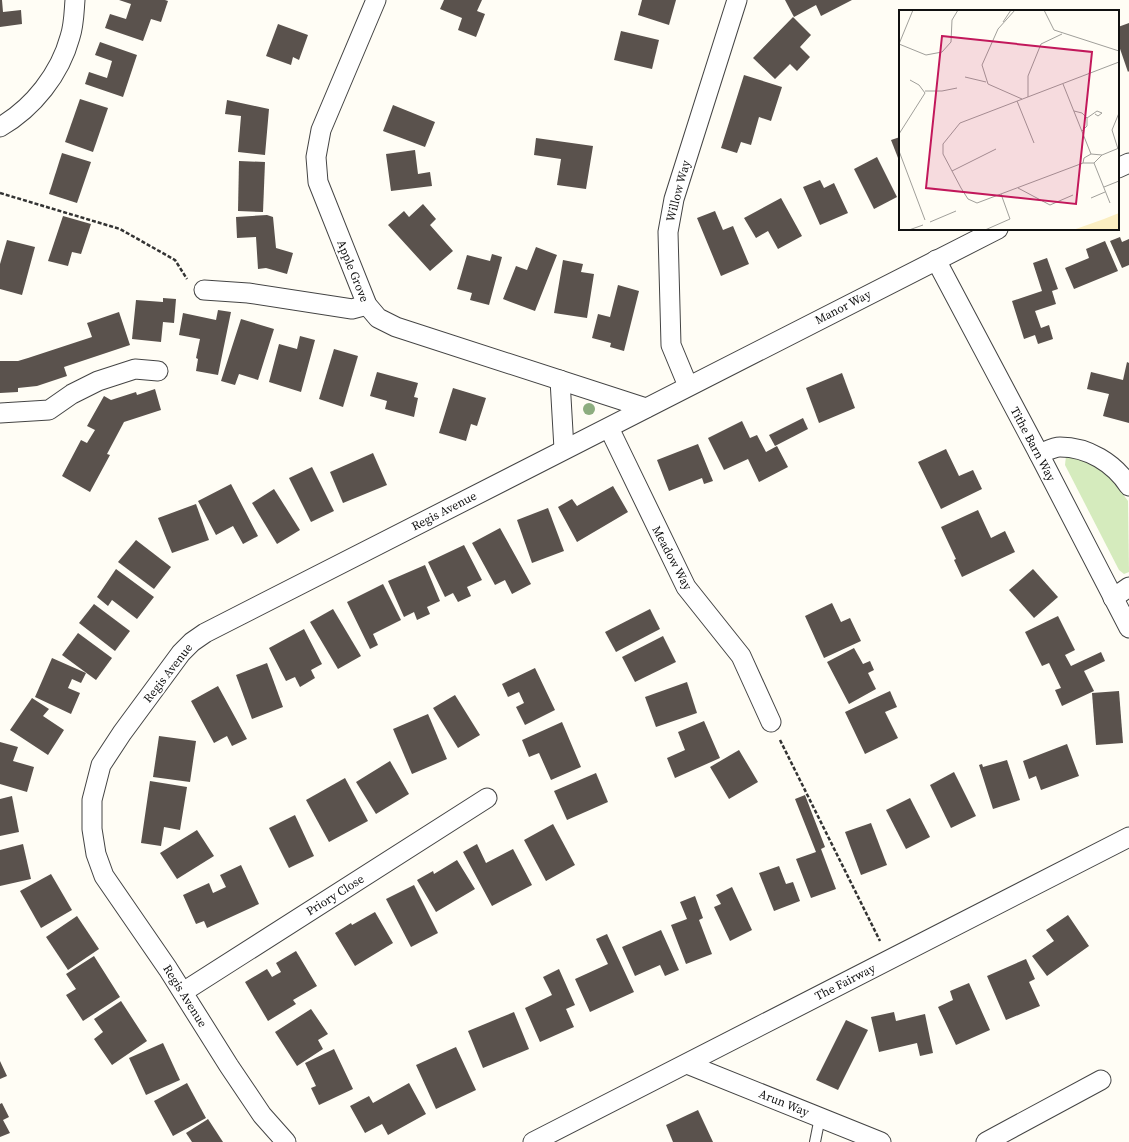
<svg xmlns="http://www.w3.org/2000/svg" width="1129" height="1142" font-family="'Source Serif 4',serif">
<rect width="100%" height="100%" fill="#fffdf5"/>
<polygon fill="#d5ebbd" points="1066,456 1085,459 1108,474 1128,501 1129,572 1124,574 1119,570 1065,465"/>
<g fill="#5a524d">
<polygon points="0,0 2,0 3,12 21,10 22,24 0,27"/>
<polygon points="119,0 165,0 168,1 161,22 151,19 143,41 105,28 110,14 126,19 131,4"/>
<polygon points="444,0 482,0 477,11 485,14 476,37 458,30 462,18 440,9"/>
<polygon points="642,0 676,0 669,25 638,15"/>
<polygon points="785,0 852,0 821,16 816,5 794,17"/>
<polygon points="793,17 811,35 800,47 810,57 797,71 790,64 775,79 753,58"/>
<polygon points="1129,23 1129,71 1128,72 1118,43 1118,27"/>
<polygon points="278,24 308,35 299,60 293,57 291,65 266,56"/>
<polygon points="621,31 659,40 652,69 614,60"/>
<polygon points="100,42 137,55 123,97 85,84 89,72 107,78 112,61 95,55"/>
<polygon points="744,75 782,87 771,121 759,117 751,145 741,142 737,153 721,148"/>
<polygon points="80,99 108,108 93,152 65,142"/>
<polygon points="227,100 269,109 265,155 238,152 241,116 225,114"/>
<polygon points="393,105 435,122 425,147 383,131"/>
<polygon points="900,137 900,163 891,140"/>
<polygon points="536,138 593,146 586,189 557,185 561,159 534,155"/>
<polygon points="415,150 418,174 430,172 432,186 391,191 386,154"/>
<polygon points="62,153 91,162 77,203 49,194"/>
<polygon points="877,157 897,197 874,209 854,169"/>
<polygon points="239,161 265,162 263,212 238,211"/>
<polygon points="820,180 824,188 834,183 848,213 820,225 803,187"/>
<polygon points="781,198 802,236 778,249 768,231 756,238 744,218"/>
<polygon points="423,204 436,219 430,225 453,251 430,271 388,225 404,211 409,217"/>
<polygon points="715,211 723,230 733,226 749,264 721,276 697,218"/>
<polygon points="267,215 273,217 276,248 293,253 287,274 266,268 258,269 256,237 237,238 236,217"/>
<polygon points="63,216 91,224 81,254 72,252 68,266 48,261"/>
<polygon points="1120,237 1122,242 1129,239 1129,265 1122,268 1110,241"/>
<polygon points="7,240 35,247 22,295 0,289 0,264"/>
<polygon points="1105,241 1118,271 1074,289 1065,268 1089,258 1086,249"/>
<polygon points="536,247 557,255 535,311 503,299 516,266 527,270"/>
<polygon points="492,254 502,257 489,305 470,300 472,293 457,289 467,255 490,261"/>
<polygon points="1047,258 1058,289 1052,291 1056,304 1035,311 1041,328 1049,325 1053,339 1038,344 1035,335 1024,339 1012,301 1042,291 1033,263"/>
<polygon points="563,260 583,264 581,272 594,274 587,318 554,313"/>
<polygon points="618,285 639,291 624,351 610,347 611,343 592,338 598,314 610,317"/>
<polygon points="163,298 176,299 174,323 163,322 161,342 132,339 136,300 163,302"/>
<polygon points="218,310 231,312 218,375 196,371 198,359 196,358 200,339 179,335 183,313 216,320"/>
<polygon points="119,312 130,345 64,367 67,376 37,386 18,388 18,392 0,393 0,361 18,361 28,358 92,337 87,323"/>
<polygon points="241,319 274,329 258,380 239,374 235,385 221,381"/>
<polygon points="300,336 315,340 301,392 269,382 279,344 297,349"/>
<polygon points="334,349 358,356 343,407 319,399"/>
<polygon points="1127,362 1129,363 1129,423 1103,416 1109,394 1087,389 1091,372 1123,380"/>
<polygon points="377,372 418,383 414,397 418,398 414,417 385,409 387,401 370,396"/>
<polygon points="842,373 855,408 819,423 806,388"/>
<polygon points="453,388 486,398 477,426 471,424 466,441 439,433"/>
<polygon points="155,389 161,410 124,422 107,454 110,455 90,492 62,476 81,440 87,443 95,430 87,426 104,396 111,400 136,392 137,395"/>
<polygon points="803,418 808,429 775,446 769,435"/>
<polygon points="742,421 750,438 757,435 766,452 777,446 788,467 759,482 748,459 724,470 708,438"/>
<polygon points="698,444 713,481 704,484 702,478 669,491 657,460"/>
<polygon points="946,449 959,476 973,470 982,489 941,509 918,462"/>
<polygon points="373,453 387,485 343,503 330,472"/>
<polygon points="312,467 334,511 311,522 289,478"/>
<polygon points="231,484 258,536 243,544 233,526 216,535 198,501"/>
<polygon points="613,486 628,512 577,542 558,507 572,499 577,506"/>
<polygon points="274,489 300,530 277,544 252,503"/>
<polygon points="196,504 209,540 172,553 158,518"/>
<polygon points="548,508 564,551 532,563 517,520"/>
<polygon points="978,510 991,538 1005,531 1015,552 962,577 954,560 956,559 941,527"/>
<polygon points="500,528 531,584 512,594 505,580 495,585 472,543"/>
<polygon points="136,540 171,567 154,589 118,562"/>
<polygon points="464,545 482,580 467,587 471,596 458,602 453,593 445,597 428,562"/>
<polygon points="425,565 440,601 427,607 430,614 417,620 414,612 404,617 388,581"/>
<polygon points="116,569 154,597 137,619 112,600 108,606 97,597"/>
<polygon points="1033,569 1058,597 1034,618 1009,590"/>
<polygon points="383,584 401,620 373,634 378,645 370,649 347,602"/>
<polygon points="832,603 841,622 850,618 861,641 824,658 805,616"/>
<polygon points="94,604 130,631 115,651 79,623"/>
<polygon points="333,609 361,656 338,669 310,622"/>
<polygon points="650,609 660,629 616,652 605,632"/>
<polygon points="1058,616 1075,650 1065,655 1071,666 1101,652 1105,661 1084,671 1094,691 1062,706 1055,690 1061,688 1049,663 1042,666 1025,632"/>
<polygon points="304,629 322,664 311,670 315,678 300,687 295,677 286,681 269,648"/>
<polygon points="78,633 112,658 96,680 62,655"/>
<polygon points="663,636 676,662 635,682 622,657"/>
<polygon points="854,648 863,664 870,661 874,670 868,673 876,689 849,704 827,662"/>
<polygon points="52,658 86,673 81,683 72,679 68,688 80,693 71,714 35,697"/>
<polygon points="267,663 283,707 252,719 236,675"/>
<polygon points="535,668 555,710 525,725 516,707 524,703 519,692 508,697 502,684"/>
<polygon points="687,682 697,713 656,727 645,697"/>
<polygon points="218,686 247,739 232,746 227,736 214,743 191,701"/>
<polygon points="890,691 897,707 885,712 898,738 865,754 845,712"/>
<polygon points="1119,691 1123,743 1096,745 1092,693"/>
<polygon points="455,695 480,735 458,748 433,708"/>
<polygon points="32,698 49,709 43,716 64,730 48,755 10,730"/>
<polygon points="428,714 447,759 412,774 393,729"/>
<polygon points="704,721 720,758 675,778 667,758 685,750 678,732"/>
<polygon points="562,722 581,767 551,780 539,753 529,757 522,740"/>
<polygon points="159,736 196,741 190,782 153,777"/>
<polygon points="0,742 18,747 13,761 34,767 27,792 0,784"/>
<polygon points="1067,744 1079,776 1041,790 1036,776 1029,779 1023,761"/>
<polygon points="739,750 758,782 729,799 710,767"/>
<polygon points="1007,760 1020,800 993,809 979,765 982,764 983,767"/>
<polygon points="390,761 409,794 376,814 356,782"/>
<polygon points="954,772 976,816 951,828 930,785"/>
<polygon points="596,773 608,802 567,820 554,791"/>
<polygon points="345,778 368,821 329,842 306,800"/>
<polygon points="150,781 187,787 180,830 164,827 161,846 141,843"/>
<polygon points="805,795 825,847 821,849 836,889 811,898 796,859 816,852 795,799"/>
<polygon points="12,796 19,832 0,836 0,799"/>
<polygon points="910,798 930,837 906,849 886,810"/>
<polygon points="295,815 314,856 289,868 269,828"/>
<polygon points="871,823 887,865 861,875 845,832"/>
<polygon points="553,824 575,865 546,881 524,840"/>
<polygon points="197,830 214,856 177,879 160,853"/>
<polygon points="23,844 31,879 0,886 0,850"/>
<polygon points="477,844 486,863 513,849 532,885 492,906 463,852"/>
<polygon points="457,860 475,889 436,912 417,880 433,871 434,874"/>
<polygon points="241,865 259,904 207,928 204,921 196,924 183,895 209,883 213,893 226,887 220,875"/>
<polygon points="779,866 786,884 793,882 800,901 774,911 759,873"/>
<polygon points="51,874 72,910 41,928 20,891"/>
<polygon points="414,885 438,933 411,947 386,899"/>
<polygon points="732,887 752,930 730,941 714,907 721,904 716,895"/>
<polygon points="695,896 703,918 699,920 712,954 686,964 671,925 687,919 680,902"/>
<polygon points="375,912 393,943 355,966 335,933 351,923 352,925"/>
<polygon points="1068,915 1089,946 1047,976 1032,956 1054,941 1046,930"/>
<polygon points="77,916 99,949 68,970 46,937"/>
<polygon points="661,930 679,970 665,976 660,965 635,976 622,947"/>
<polygon points="607,934 634,992 590,1012 575,979 608,964 596,939"/>
<polygon points="296,951 317,986 293,1000 296,1004 268,1021 245,982 267,969 272,977 281,972 276,963"/>
<polygon points="94,956 120,997 83,1021 66,995 76,989 66,974"/>
<polygon points="1026,959 1035,979 1029,982 1040,1006 1006,1020 987,976"/>
<polygon points="559,969 575,1005 566,1009 574,1027 540,1042 525,1008 552,995 543,977"/>
<polygon points="969,983 990,1030 956,1045 938,1007 953,1000 950,991"/>
<polygon points="121,1001 147,1041 112,1065 94,1039 103,1032 94,1019"/>
<polygon points="311,1009 328,1034 318,1040 323,1049 297,1066 275,1032"/>
<polygon points="514,1012 529,1049 483,1068 468,1031"/>
<polygon points="894,1012 896,1021 925,1014 933,1053 920,1056 917,1043 879,1052 871,1017"/>
<polygon points="846,1020 868,1030 838,1090 816,1080"/>
<polygon points="163,1043 180,1080 146,1095 129,1058"/>
<polygon points="456,1047 476,1090 436,1109 416,1065"/>
<polygon points="334,1049 353,1089 319,1105 311,1088 316,1086 305,1063"/>
<polygon points="0,1061 7,1076 0,1079"/>
<polygon points="187,1083 206,1118 173,1136 154,1101"/>
<polygon points="409,1083 426,1114 388,1135 382,1124 365,1133 350,1106 369,1096 373,1103"/>
<polygon points="2,1103 9,1117 3,1120 10,1133 0,1137 0,1104"/>
<polygon points="698,1110 713,1142 673,1142 666,1125"/>
<polygon points="208,1119 223,1142 192,1142 186,1133"/>
</g>
<g fill="none" stroke-linecap="round" stroke-linejoin="round">
<defs>
<polyline id="service" points="815,1142 820,1117"/>
<g id="minor">
<polyline points="376,0 321,130 316,157 318,182 367,305 378,318 396,327 646,408"/>
<path d="M0,127C33,108 60,74 70,37C74,25 74,12 75,0"/>
<polyline points="1118,168 1129,163"/>
<polyline points="936,260 1039,454 1129,628"/>
<polyline points="204,290 248,293 352,309 367,305"/>
<polyline points="560,380 564,449"/>
<polyline points="688,386 671,345 668,232 674,199 737,0"/>
<polyline points="0,413 49,410 72,394 98,381 135,369 158,371"/>
<polyline points="609,428 686,587 741,656 771,722"/>
<path d="M1039,454C1045,452 1053,447 1060,447C1088,447 1114,463 1129,486"/>
<polyline points="1113,598 1129,587"/>
<polyline points="183,992 487,798"/>
<polyline points="687,1064 881,1142"/>
<polyline points="286,1142 262,1115 229,1066 168,969 104,876 96,854 92,829 92,800 101,765 122,733 181,653 192,642 205,633 998,229"/>
<polyline points="533,1142 1129,837"/>
<polyline points="986,1142 1101,1080"/>
</g>
</defs>
<use href="#service" stroke="#444" stroke-width="12"/>
<use href="#minor" stroke="#444" stroke-width="21"/>
<g stroke="#333" stroke-width="2.5" stroke-dasharray="4 2" stroke-linecap="butt">
<polyline points="0,193 120,229 175,260 187,279"/>
<polyline points="780,740 880,941"/>
</g>
<use href="#service" stroke="#fff" stroke-width="10"/>
<use href="#minor" stroke="#fff" stroke-width="19"/>
</g>
<circle fill="#8dad7f" cx="589" cy="409" r="6"/>
<g text-anchor="middle" dominant-baseline="central" stroke-width="4" stroke-linejoin="round" paint-order="stroke">
<g font-size="12" fill="#111" stroke="#fff">
<text transform="translate(678 191) rotate(-75)">Willow Way</text>
<text transform="translate(353 271) rotate(68)">Apple Grove</text>
<text transform="translate(843 307) rotate(-27)">Manor Way</text>
<text transform="translate(1033 444) rotate(62)">Tithe Barn Way</text>
<text transform="translate(444 511) rotate(-27)">Regis Avenue</text>
<text transform="translate(672 558) rotate(62)">Meadow Way</text>
<text transform="translate(168 673) rotate(-52)">Regis Avenue</text>
<text transform="translate(335 895) rotate(-32)">Priory Close</text>
<text transform="translate(845 982) rotate(-27)">The Fairway</text>
<text transform="translate(185 996) rotate(58)">Regis Avenue</text>
<text transform="translate(784 1103) rotate(22)">Arun Way</text>
</g>
</g>
<g transform="translate(899 10)">
<rect width="220" height="220" fill="#fffdf5"/>
<path d="M220,203V220H174L205,209Z" fill="#fbeec1"/>
<path fill="none" stroke="#a09f9a" stroke-width="1" d="M116,0L99,19L83,55L89,74L123,89M145,0L155,20L220,41M104,12L112,0M0,34L27,45L43,42L52,32L53,10L59,0M0,34L14,0M66,67L87,72M164,74L192,144M26,81H43L58,78M129,87V66L142,34L163,24M118,91L135,133M175,101L183,103L188,108V116L183,121M188,108L198,101L203,103L199,106L196,104M0,124L26,83L20,75L11,70M219,139L213,120L220,103M0,141L26,210M203,145L220,138M184,153L78,193L69,189L62,178L44,144V134L61,113L220,52M184,153L185,148L192,144L203,145M184,153H195L203,145M195,153L211,193M53,161L97,139M205,177L220,171M119,178L151,195L174,185M192,188L206,182M31,212L57,201M10,220L24,215M86,220L111,209L102,184"/>
<path fill="#c2185b" fill-opacity="0.15" stroke="#c2185b" stroke-width="2" d="M43,26L193,42L177,194L27,178Z"/>
<rect width="220" height="220" fill="none" stroke="#111" stroke-width="2"/>
</g>
</svg>
